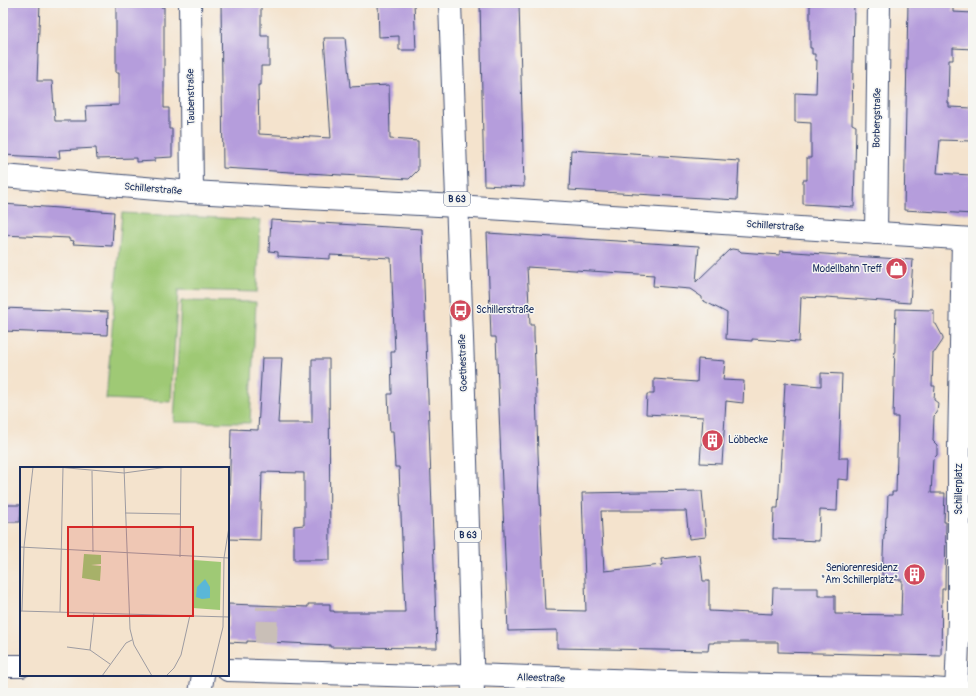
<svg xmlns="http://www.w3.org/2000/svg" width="976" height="696" font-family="Pangolin,sans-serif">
<rect width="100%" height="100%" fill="#f6f6f2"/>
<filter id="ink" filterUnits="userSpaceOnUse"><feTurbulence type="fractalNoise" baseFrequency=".025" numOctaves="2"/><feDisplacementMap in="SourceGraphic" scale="8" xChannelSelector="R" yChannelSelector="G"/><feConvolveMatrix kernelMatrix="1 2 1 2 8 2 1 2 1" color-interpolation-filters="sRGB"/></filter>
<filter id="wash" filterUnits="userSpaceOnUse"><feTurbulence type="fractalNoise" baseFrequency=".012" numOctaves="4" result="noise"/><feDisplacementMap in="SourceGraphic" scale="16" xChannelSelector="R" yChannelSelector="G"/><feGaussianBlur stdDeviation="0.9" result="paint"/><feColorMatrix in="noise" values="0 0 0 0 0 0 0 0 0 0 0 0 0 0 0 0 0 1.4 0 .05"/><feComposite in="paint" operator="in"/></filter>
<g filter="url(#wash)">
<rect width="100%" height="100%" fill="#f4e3cd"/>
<g fill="#9fc975" stroke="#5d7c6a">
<polygon points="122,213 260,220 257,292 178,290 171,402 106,399"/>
<polygon points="181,301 256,302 250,423 174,422"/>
</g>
<g id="blocks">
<g fill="#b59ddc">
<polygon points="3,3 40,3 37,81 52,81 55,121 87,121 86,106 119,105 119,73 116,73 116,3 161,3 161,7 164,7 164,108 169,108 169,129 172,129 172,157 155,158 155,161 136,162 136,158 97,159 96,148 59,150 60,158 3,155"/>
<polygon points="221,3 261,3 261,36 269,36 269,66 261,66 261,85 258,85 259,134 331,138 324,38 345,38 350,87 389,85 390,139 418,141 418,170 409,179 223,168"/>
<polygon points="378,3 414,3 416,50 399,50 399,36 379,37"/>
<polygon points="480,3 519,3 524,187 484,185"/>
<polygon points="810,3 854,3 852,124 856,126 854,207 803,204 803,180 807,180 807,158 811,158 811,123 795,122 795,93 816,94 817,60 815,60 815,54 812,54 812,48 810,48"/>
<polygon points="908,3 953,3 953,12 973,13 973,49 953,48 953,60 949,60 948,103 949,103 949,107 973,108 971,141 940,140 937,173 970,175 970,178 973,178 973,214 904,210"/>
<polygon points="571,150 739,161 737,200 569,190"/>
<polygon points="3,204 114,212 112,246 73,244 74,241 69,240 69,238 3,235"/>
<polygon points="271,220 422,229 437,648 330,647 330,645 247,641 247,643 228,642 228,604 308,607 308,604 330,604 330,611 334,611 334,612 405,612 399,467 395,467 393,431 390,431 389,417 388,394 392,394 391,352 395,352 391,258 330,255 330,259 278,256 278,252 269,251"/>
<polygon points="487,233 699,246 696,282 729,250 732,249 739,250 741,252 780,255 780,251 913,260 910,303 826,297 826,298 801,297 799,342 752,339 752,341 726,339 727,313 702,300 702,297 690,289 653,286 654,275 527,267 530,325 534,325 534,335 538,453 545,610 586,611 582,493 702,491 706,537 689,539 686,511 601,511 604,571 662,565 661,559 700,555 703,581 709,581 709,611 772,614 773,588 818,588 818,596 835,596 835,614 901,615 902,580 886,579 886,576 882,576 884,534 885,534 886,517 887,517 888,495 892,495 892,492 896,492 898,417 893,417 896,309 934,310 934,324 936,324 943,337 943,340 935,352 933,352 932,386 935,386 934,400 938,403 937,413 934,416 933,441 937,445 937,455 933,459 931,493 945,493 944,522 946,522 945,589 942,589 941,656 778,652 778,642 714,642 714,643 709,643 708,651 557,648 557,630 508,631 496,337 491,337"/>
<polygon points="3,308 108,312 107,335 3,331"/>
<polygon points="262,358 282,358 278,423 312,423 312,359 329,359 330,560 294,560 294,526 304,525 304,473 262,472 260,540 228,539 231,429 258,430"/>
<polygon points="698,359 725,361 723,380 744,381 743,403 726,401 722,464 700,463 703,417 646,414 647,394 654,394 654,379 697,382"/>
<polygon points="821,373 842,374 839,458 849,458 848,480 838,479 837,511 820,510 819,541 773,539 774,508 778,508 785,383 821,386"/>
<polygon points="3,505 21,505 20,522 3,522"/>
</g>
</g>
</g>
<g filter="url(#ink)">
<use href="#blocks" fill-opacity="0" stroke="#3c4a6f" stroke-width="1"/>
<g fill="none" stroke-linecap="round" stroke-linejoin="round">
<polyline stroke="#c9bfb7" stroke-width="22" stroke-dasharray="22 11" stroke-linecap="butt" points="266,643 267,607"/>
<defs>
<g id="minor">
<polyline points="190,3 192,192"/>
<polyline points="3,176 192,192 457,206 973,239"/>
<polyline points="876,233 879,3"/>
<polyline points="200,693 203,675"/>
<polyline points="956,693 959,618 959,450 963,239"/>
</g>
<g id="major">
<polyline points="450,3 464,394 473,693"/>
<polyline points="3,666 21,666"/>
<polyline points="228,670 420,676 472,675 721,684 917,688 973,692"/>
</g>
</defs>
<use href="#minor" stroke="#3c4a6f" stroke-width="24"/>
<use href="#major" stroke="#3c4a6f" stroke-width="24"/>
<use href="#minor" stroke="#fff" stroke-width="22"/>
<use href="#major" stroke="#fff" stroke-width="22"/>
</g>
</g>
<defs>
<symbol id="shop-disc" viewBox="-11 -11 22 22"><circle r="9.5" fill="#d1495b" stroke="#f6f6f2"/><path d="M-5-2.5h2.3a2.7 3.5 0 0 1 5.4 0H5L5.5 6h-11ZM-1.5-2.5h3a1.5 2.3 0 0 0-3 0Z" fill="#fff"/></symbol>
<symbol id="bus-disc" viewBox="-11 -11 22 22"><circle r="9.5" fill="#d1495b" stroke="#f6f6f2"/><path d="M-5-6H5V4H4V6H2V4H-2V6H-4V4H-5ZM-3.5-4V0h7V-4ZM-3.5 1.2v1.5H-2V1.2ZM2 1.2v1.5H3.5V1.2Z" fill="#fff"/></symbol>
<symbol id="building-disc" viewBox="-11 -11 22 22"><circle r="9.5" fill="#d1495b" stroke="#f6f6f2"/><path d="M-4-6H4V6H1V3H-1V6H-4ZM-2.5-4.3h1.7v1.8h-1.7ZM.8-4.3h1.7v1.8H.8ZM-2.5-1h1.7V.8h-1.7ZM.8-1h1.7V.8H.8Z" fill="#fff"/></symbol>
</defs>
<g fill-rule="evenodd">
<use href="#shop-disc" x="884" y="256" width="25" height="25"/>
<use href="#bus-disc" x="448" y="298" width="25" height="25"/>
<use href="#building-disc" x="700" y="428" width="25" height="25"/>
<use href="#building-disc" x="902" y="562" width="25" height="25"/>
</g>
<g text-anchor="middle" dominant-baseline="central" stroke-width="3" stroke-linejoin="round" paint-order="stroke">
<g fill="#f6f6f2" stroke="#5d6b8a" stroke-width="1">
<rect x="444" y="192" width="26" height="14" rx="3"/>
<rect x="455" y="528" width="26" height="14" rx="3"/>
</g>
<g font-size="9" font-weight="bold" fill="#1b2f5e">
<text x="457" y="199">B 63</text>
<text x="468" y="535">B 63</text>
</g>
<g font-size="10" fill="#1b2f5e" stroke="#f6f6f2">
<text transform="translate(191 97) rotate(-91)">Taubenstraße</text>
<text transform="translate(877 118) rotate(-89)">Borbergstraße</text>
<text transform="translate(153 189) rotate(5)">Schillerstraße</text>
<text transform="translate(775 226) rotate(4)">Schillerstraße</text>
<text transform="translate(463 363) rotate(-92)">Goethestraße</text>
<text transform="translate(959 489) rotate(-90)">Schillerplatz</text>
<text transform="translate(541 678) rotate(2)">Alleestraße</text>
</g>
<g font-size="10" fill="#1b2f5e" stroke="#f6f6f2" text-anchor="end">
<text x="882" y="269">Modellbahn Treff</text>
<text x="476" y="310" text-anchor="start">Schillerstraße</text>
<text x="728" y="440" text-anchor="start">Löbbecke</text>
<text x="898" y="568">Seniorenresidenz<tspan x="898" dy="12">"Am Schillerplatz"</tspan></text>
</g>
</g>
<g transform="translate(20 467)">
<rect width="209" height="209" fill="#f4e3cd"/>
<path d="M64,87L81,88V97L71,98L81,99L80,114L62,111ZM174,93L201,95L200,143L173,141Z" fill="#9fc975"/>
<path d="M185,112L190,120V131L182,132L176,130L177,120Z" fill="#5ab7d8"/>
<path fill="none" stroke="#9d9ba1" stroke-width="1" d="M37,0L104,6L148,0M104,0L110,162L114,178L132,209M72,4L73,85M105,46L161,47M0,80L209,91M160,90L161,0M0,144L209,150M2,144L4,80L13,0M40,145L43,0M47,180L70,183L90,197M70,183L74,146M82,209L106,176L112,173M146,209L154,201L161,188L170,148M191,209L203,160L204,91L209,60"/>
<path fill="#d62828" fill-opacity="0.15" stroke="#d62828" stroke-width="2" d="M48,60H173V149H48Z"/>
<rect width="209" height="209" fill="none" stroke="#1b2f5e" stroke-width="2"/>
</g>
<rect width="976" height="696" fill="none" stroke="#f6f6f2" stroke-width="16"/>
</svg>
